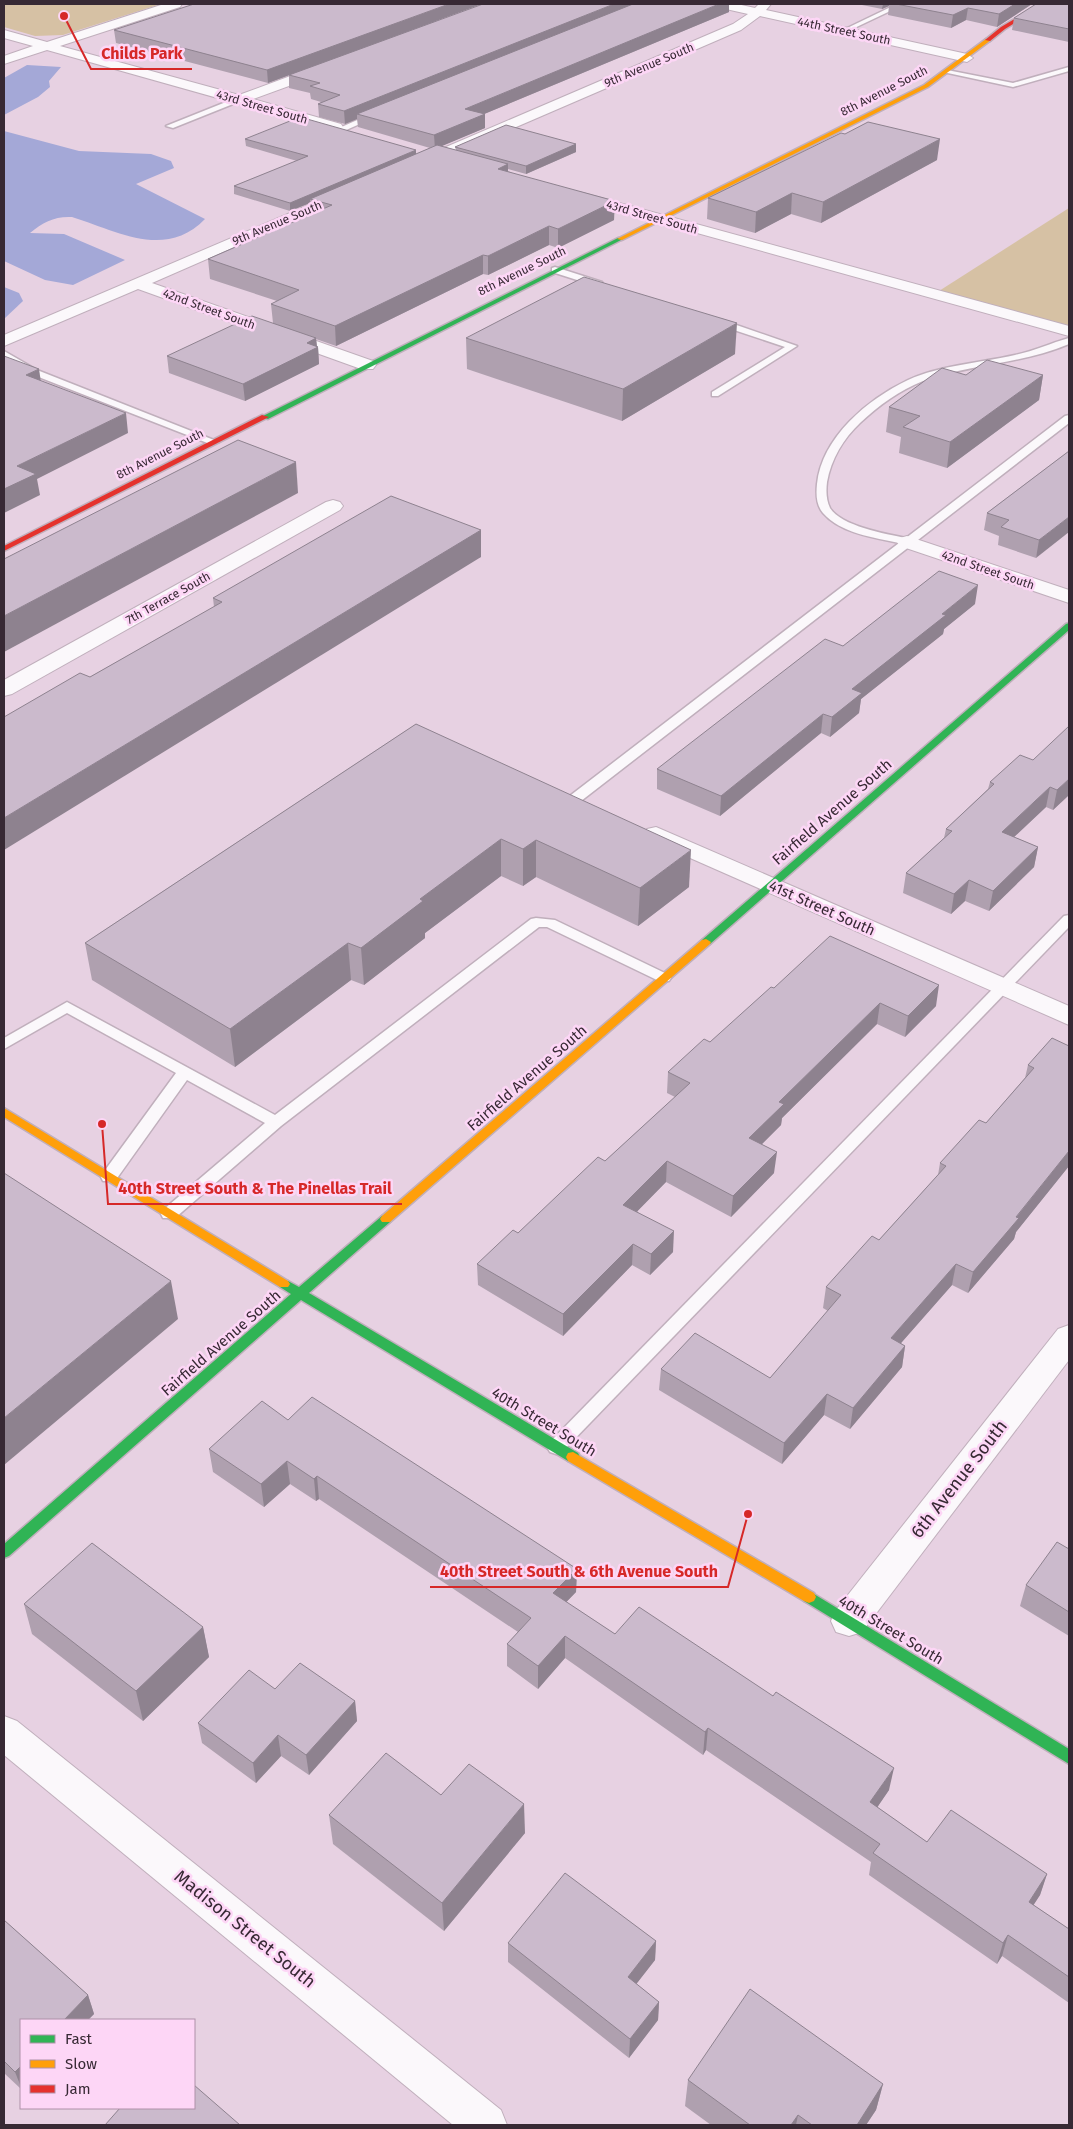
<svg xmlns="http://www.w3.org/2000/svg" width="1073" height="2129" font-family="'Fira Sans',sans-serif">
<rect width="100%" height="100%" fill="#e7d1e2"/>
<g fill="#d6c1a4">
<polygon points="4,4 161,4 63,35 35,36 4,27"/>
<polygon points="1069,208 1069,326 939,291"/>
</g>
<g fill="#a4a8d7">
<polygon points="27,65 61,67 49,81 50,87 38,97 4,115 4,78"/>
<path d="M4,131L79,151L151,154L171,161L174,168L136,184L205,219C165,260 117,231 72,217C55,216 43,222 30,233L64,234L125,260L73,285L45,280L4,261Z"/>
<polygon points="4,287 19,293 23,301 4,319"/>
</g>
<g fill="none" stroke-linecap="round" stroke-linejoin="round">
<defs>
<g id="lane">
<polygon points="897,4 905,4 846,32 841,31"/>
<polygon points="1069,67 1069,71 1013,87 943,72 947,70 1013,83"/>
<polygon points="236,98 243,100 173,128 166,126"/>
<polygon points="373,113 380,115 344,131 337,129"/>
<polygon points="555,267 602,282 603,284 599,287 552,272 552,268"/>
<polygon points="716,320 722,320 797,346 718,396 712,396 712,392 785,347 716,324"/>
<path d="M1069,338V344C1022,364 970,364 923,381C900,390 878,406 860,423C844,438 831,459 827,482C826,490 826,500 830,508C841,526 886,534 906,538L1065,416L1069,415V423L581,801H571L570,798L571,795L899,543C875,538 840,533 823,513C816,505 816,494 817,484C822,437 868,399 908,380C941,365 980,363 1015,355C1034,351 1051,343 1069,338Z"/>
<polygon points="4,351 37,370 219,442 210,444 31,374 4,358"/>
<polygon points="1069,915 1069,927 562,1452 556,1454 550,1452 547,1447 550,1442 1064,916"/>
<polygon points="536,918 555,920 669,975 671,978 669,981 659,981 547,927 539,927 281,1126 175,1218 163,1218 161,1214 163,1210 265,1123 187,1080 115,1181 103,1181 101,1177 103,1173 176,1073 67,1013 4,1049 4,1038 67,1002 275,1115 531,919"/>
</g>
<g id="street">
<polygon points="164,4 182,4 180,7 60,46 239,95 320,65 330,65 332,68 330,71 253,99 341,124 343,127 341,130 331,130 47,50 4,64 4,56 33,46 4,38 4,30 47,42"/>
<polygon points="715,4 737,4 755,8 759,4 771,4 766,10 967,54 973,58 967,62 760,16 741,30 456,153 418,166 411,162 413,159 446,147 733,24 748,14 717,7"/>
<polygon points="344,190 349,191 351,194 349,197 152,283 373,361 376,365 373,369 361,369 138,289 4,346 4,335"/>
<polygon points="579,192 1069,326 1069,336 574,199 572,196 574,193"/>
<polygon points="333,500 340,502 343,506 340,510 12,694 4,696 4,680 326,502"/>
<polygon points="907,536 1069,590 1069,603 900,546 897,542 900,538"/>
<polygon points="656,827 1069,1006 1069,1025 647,839 644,834 647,829"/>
<polygon points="1069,1325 1069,1360 862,1632 849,1636 836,1632 831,1621 836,1610 1058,1329"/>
<polygon points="4,1716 17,1721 501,2110 507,2125 453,2125 4,1755"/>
</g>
<g id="fast">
<polygon points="618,238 623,239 268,419 261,417"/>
<polygon points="1069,623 1069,630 710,944 702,944 701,942 702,940 1066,624"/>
<polygon points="386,1215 390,1216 392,1219 390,1222 309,1293 578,1453 580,1457 578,1461 573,1462 568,1461 301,1300 9,1556 4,1558 4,1544 291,1294 280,1287 278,1284 280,1281 288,1281 299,1287 382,1216"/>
<polygon points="809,1591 1069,1749 1069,1764 804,1601 802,1597 804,1593"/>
</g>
<g id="slow">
<polygon points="986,39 991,40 928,87 622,240 617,239 924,85"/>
<polygon points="706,939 711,942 710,944 390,1222 382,1222 380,1219 382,1216 702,940"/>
<polygon points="4,1108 288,1281 290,1284 288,1287 280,1287 4,1117"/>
<polygon points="573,1452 814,1593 816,1597 814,1601 809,1603 804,1601 568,1461 566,1457 568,1453"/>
</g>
<g id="jam">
<polygon points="1040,4 1045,4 1005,29 990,41 985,40 1001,27"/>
<polygon points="262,415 269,417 4,551 4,546"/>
</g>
</defs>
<use href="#lane" stroke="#c0afbc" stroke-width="3"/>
<use href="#street" stroke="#c0afbc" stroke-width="2"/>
<use href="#fast" stroke="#c0afbc" stroke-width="3"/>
<use href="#slow" stroke="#c0afbc" stroke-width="3"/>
<use href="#jam" stroke="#c0afbc" stroke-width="3"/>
<use href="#lane" fill="#fbf8fb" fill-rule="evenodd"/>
<use href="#street" fill="#fbf8fb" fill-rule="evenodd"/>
<use href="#fast" fill="#30b455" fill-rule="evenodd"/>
<use href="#slow" fill="#ff9f0a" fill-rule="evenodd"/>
<use href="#jam" fill="#e5322d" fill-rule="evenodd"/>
</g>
<g fill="#afa0af">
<polygon points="857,4 1032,4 997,27 966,20 951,28 888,15 889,6 882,9"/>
<polygon points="1069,4 1069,42 1012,30 1014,18"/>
<polygon points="729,12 484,114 485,114 485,128 441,146 456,150 455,147 576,144 576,152 526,174 508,169 508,171 614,220 558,248 549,245 488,275 483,274 336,346 316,339 317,346 318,347 319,364 245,401 169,373 167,356 273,323 271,304 277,301 210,279 208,259 311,214 310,203 290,211 234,194 234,186 297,161 246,146 245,139 416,154 430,148 358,127 357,119 345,124 319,117 318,104 321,102 311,99 310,93 289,88 289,75 268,83 116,43 114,30"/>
<polygon points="937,160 821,223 791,214 755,233 707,219 708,198"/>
<polygon points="466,338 735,354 622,421 467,369"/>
<polygon points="966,375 1043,375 1039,400 947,468 899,453 901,437 886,432 889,407"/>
<polygon points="1069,451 1036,558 998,545 999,536 984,530 987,513"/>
<polygon points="481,530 481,557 90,677 214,607 213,598"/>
<polygon points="975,604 944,629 943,634 861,699 859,713 830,737 821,733 720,816 657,789 657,769 843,646"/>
<polygon points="416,724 689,887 638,926 536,877 523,886 501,876 425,933 425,938 364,985 351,980 235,1067 92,980 85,943"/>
<polygon points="1033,760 1069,795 1053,810 1046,807 1014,837 1038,847 1034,867 989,911 965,901 951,914 903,893 906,873 944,838 946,829 988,789 990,782"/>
<polygon points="774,988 936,1006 905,1037 877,1024 782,1118 781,1125 762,1144 774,1173 731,1217 666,1182 637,1211 673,1252 650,1275 632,1265 563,1336 478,1285 477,1264 518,1233 605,1161 675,1097 667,1093 668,1072 710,1042"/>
<polygon points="1069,1046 1069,1166 1016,1232 1014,1239 968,1293 952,1285 901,1343 905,1346 902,1367 850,1429 824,1415 782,1464 659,1390 661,1369 770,1378 828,1311 823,1308 826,1287 879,1240 938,1175 940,1163 986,1123 1025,1078 1028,1065"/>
<polygon points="288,1420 577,1569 576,1592 566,1602 615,1634 889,1790 877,1807 927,1842 1047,1874 1040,1895 1033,1905 1069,1929 1069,2003 1002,1956 997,1964 869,1875 871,1862 706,1750 703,1755 565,1658 538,1689 507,1666 507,1644 518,1632 319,1499 316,1501 290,1484 264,1507 213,1472 209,1449"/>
<polygon points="1069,1549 1069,1636 1020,1606 1026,1585"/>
<polygon points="24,1604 203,1627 209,1657 143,1721 32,1634"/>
<polygon points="275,1689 355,1701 357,1721 309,1775 281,1756 256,1783 202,1743 198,1723"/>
<polygon points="441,1795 525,1833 444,1931 333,1844 329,1815"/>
<polygon points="4,1920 88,1995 94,2014 88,2020 21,2020 21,2089 4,2073"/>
<polygon points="656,1941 655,1960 636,1984 659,2002 658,2020 629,2058 508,1962 508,1943"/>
<polygon points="688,2080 883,2084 876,2110 866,2125 711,2125 685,2106"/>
</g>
<g fill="#8e828f">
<polygon points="449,4 482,4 268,83 267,70"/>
<polygon points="614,4 645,4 357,114 357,119 345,124 344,111"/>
<polygon points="719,4 729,4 729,12 465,122 465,109"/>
<polygon points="883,4 889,4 889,6 882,9"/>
<polygon points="1015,4 1032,4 997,27 999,14"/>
<polygon points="968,8 966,20 951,28 953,15"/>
<polygon points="485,114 485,128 435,149 434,135"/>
<polygon points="940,139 937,160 821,223 823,202"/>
<polygon points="576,144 576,152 526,174 526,166"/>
<polygon points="416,150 416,157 310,199 310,203 290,211 290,203"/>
<polygon points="508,164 508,183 498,169"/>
<polygon points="792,193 791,214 755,233 756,212"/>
<polygon points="615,201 614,220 558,248 558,229"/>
<polygon points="549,226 549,245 488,275 488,256"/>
<polygon points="483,255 483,274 336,346 335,326"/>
<polygon points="737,323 735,354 622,421 623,389"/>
<polygon points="316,338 317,348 318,347 319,364 245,401 243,384 307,343"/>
<polygon points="39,369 42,389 26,375"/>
<polygon points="1043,375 1039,400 947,468 950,442"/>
<polygon points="126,413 128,433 37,479 40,495 4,513 4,489 17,466"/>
<polygon points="296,462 298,493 4,652 4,616"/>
<polygon points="1069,517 1069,532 1036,558 1039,540"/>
<polygon points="481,530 481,557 4,850 4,818"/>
<polygon points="978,585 975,604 944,629 943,634 861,699 859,713 830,737 832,717 852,689 942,614"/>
<polygon points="823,714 821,733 720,816 721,796"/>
<polygon points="1069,779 1069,795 1053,810 1057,790"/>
<polygon points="1050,787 1046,807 998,852 1002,832"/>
<polygon points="501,839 501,876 425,933 425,938 364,985 361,948 420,899"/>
<polygon points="536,840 536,877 523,886 523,849"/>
<polygon points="1038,847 1034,867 989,911 993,891"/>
<polygon points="691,850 689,887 638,926 640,888"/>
<polygon points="969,880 965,901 951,914 954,894"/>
<polygon points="348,943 351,980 235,1067 230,1029"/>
<polygon points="939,985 936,1006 905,1037 908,1016"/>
<polygon points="880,1003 877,1024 782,1118 781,1125 747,1159 749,1138 779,1102"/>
<polygon points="1069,1151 1069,1166 1016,1232 1014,1239 968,1293 973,1272"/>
<polygon points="777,1152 774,1173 731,1217 733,1196"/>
<polygon points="667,1161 666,1182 623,1226 623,1205"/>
<polygon points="674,1231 673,1252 650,1275 651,1254"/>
<polygon points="633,1244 632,1265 563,1336 563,1314"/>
<polygon points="956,1264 952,1285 887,1359 891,1338"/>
<polygon points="171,1281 178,1319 4,1465 4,1418"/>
<polygon points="905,1346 902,1367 850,1429 853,1408"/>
<polygon points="827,1394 824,1415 782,1464 784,1443"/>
<polygon points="287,1461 290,1484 264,1507 261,1484"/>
<polygon points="317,1476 319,1499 316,1501 314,1479"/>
<polygon points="577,1569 576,1592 553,1616 553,1593"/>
<polygon points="203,1627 209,1657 143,1721 136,1691"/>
<polygon points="565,1636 565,1658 538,1689 538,1666"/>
<polygon points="355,1701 357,1721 309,1775 306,1755"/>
<polygon points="708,1728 706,1750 703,1755 705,1732"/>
<polygon points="278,1735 281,1756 256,1783 253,1763"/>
<polygon points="894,1768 889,1790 866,1824 870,1802"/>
<polygon points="524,1804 525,1833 444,1931 442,1903"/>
<polygon points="1047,1874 1040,1895 1022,1923 1029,1902"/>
<polygon points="1008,1935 1002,1956 997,1964 1003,1943"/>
<polygon points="656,1941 655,1960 627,1996 628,1977"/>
<polygon points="88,1995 94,2014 88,2020 64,2020"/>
<polygon points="659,2002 658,2020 629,2058 630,2039"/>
<polygon points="21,2066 21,2087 15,2072"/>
<polygon points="883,2084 876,2110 866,2125 857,2125"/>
<polygon points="798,2115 796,2125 791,2125"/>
</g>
<g fill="#cbbacc" stroke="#8e828f">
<polygon points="194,4 449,4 267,70 114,30"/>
<polygon points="483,4 614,4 344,111 318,104 340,95 310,86 320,83 289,75"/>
<polygon points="633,4 719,4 465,109 485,114 434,135 357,114"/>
<polygon points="896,4 1015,4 999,14 968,8 953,15"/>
<polygon points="1036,4 1069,4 1069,29 1014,18"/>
<polygon points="300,117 416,150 290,203 234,186 308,156 245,139"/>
<polygon points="868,122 940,139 823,202 792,193 756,212 708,198 841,133 845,134"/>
<polygon points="506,125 576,144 526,166 455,147"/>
<polygon points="437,145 508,164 498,169 615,201 558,229 549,226 488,256 483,255 335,326 271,304 299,290 208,259 332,205 310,199"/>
<polygon points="584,277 737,323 623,389 466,338"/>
<polygon points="252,316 316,338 307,343 318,347 243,384 167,356"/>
<polygon points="4,356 39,369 26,375 126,413 17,466 36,474 4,489"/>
<polygon points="987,360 1043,375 950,442 903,427 920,416 889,407 942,368 966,375"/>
<polygon points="238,440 296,462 4,616 4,559"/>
<polygon points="1069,451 1069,517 1039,540 1001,527 1009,520 987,513"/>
<polygon points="391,496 481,530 4,818 4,717 80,673 90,677 222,602 213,598"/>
<polygon points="939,571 978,585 942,614 946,615 852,689 862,693 832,717 823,714 721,796 657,769 825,639 843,646"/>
<polygon points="416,724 691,850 640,888 536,840 523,849 501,839 420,899 423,901 361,948 348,943 230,1029 85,943"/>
<polygon points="1069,726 1069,779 1057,790 1050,787 1002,832 1038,847 993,891 969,880 954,894 906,873 952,831 946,829 994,784 990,782 1020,755 1033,760"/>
<polygon points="830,936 939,985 908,1016 880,1003 779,1102 784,1104 749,1138 777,1152 733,1196 667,1161 623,1205 674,1231 651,1254 633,1244 563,1314 477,1264 513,1230 518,1233 598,1157 605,1161 690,1083 668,1072 704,1039 710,1042 771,987 774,988"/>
<polygon points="1052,1038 1069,1046 1069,1151 1016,1217 1019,1218 973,1272 956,1264 891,1338 905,1346 853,1408 827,1394 784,1443 661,1369 695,1333 770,1378 841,1295 826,1287 872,1236 879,1240 946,1166 940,1163 979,1120 986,1123 1034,1068 1028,1065"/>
<polygon points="4,1173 171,1281 4,1418"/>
<polygon points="312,1397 577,1569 553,1593 615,1634 639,1607 773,1696 776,1692 894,1768 870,1802 927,1842 951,1810 1047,1874 1029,1902 1069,1929 1069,1977 1008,1935 1003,1943 873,1853 880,1844 708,1728 705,1732 565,1636 538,1666 507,1644 531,1618 317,1476 314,1479 287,1461 261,1484 209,1449 262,1401 288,1420"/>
<polygon points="1057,1542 1069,1549 1069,1612 1026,1585"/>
<polygon points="92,1543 203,1627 136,1691 24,1604"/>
<polygon points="300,1663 355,1701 306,1755 278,1735 253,1763 198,1723 249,1670 275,1689"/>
<polygon points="386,1753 441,1795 469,1764 524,1804 442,1903 329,1815"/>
<polygon points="565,1873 656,1941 628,1977 659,2002 630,2039 508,1943"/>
<polygon points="4,1920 88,1995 64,2020 21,2020 21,2066 15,2072 4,2061"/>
<polygon points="750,1989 883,2084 857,2125 812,2125 798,2115 791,2125 750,2125 688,2080"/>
<polygon points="194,2085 240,2125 105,2125 120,2108 194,2108"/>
</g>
<g text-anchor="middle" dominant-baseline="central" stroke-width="5" stroke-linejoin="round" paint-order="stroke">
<g font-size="12" fill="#372934" stroke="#fdd6f6">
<text transform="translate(844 31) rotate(12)">44th Street South</text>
<text transform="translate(649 65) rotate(-23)">9th Avenue South</text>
<text transform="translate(884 91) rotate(-27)">8th Avenue South</text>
<text transform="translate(262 107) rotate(16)">43rd Street South</text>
<text transform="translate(652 217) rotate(16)">43rd Street South</text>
<text transform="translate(277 223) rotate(-23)">9th Avenue South</text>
<text transform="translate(522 271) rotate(-26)">8th Avenue South</text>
<text transform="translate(209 309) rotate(20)">42nd Street South</text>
<text transform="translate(160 454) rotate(-27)">8th Avenue South</text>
<text transform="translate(988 570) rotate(19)">42nd Street South</text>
<text transform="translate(168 598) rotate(-29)">7th Terrace South</text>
</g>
<g font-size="15" fill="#372934" stroke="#fdd6f6">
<text transform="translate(832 812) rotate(-41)">Fairfield Avenue South</text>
<text transform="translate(822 908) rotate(24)">41st Street South</text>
<text transform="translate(527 1078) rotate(-41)">Fairfield Avenue South</text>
<text transform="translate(221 1343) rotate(-41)">Fairfield Avenue South</text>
<text transform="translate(544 1422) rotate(31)">40th Street South</text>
<text transform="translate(891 1630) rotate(31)">40th Street South</text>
</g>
<g font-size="18" fill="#372934" stroke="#fdd6f6">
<text transform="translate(959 1479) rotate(-52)">6th Avenue South</text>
<text transform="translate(245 1929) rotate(39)">Madison Street South</text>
</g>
</g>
<path fill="none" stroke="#d62828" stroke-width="2" d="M64 16L91 69H192M102 1124L108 1204H402M748 1514L728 1587H430"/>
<g fill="#d62828" stroke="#fdd6f6" stroke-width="2">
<circle cx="64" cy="16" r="5"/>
<circle cx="102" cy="1124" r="5"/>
<circle cx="748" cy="1514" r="5"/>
</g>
<g font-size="16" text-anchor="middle" font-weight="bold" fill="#d62828" stroke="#fdd6f6" stroke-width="5" stroke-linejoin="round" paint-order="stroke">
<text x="142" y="59">Childs Park</text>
<text x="255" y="1194">40th Street South &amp; The Pinellas Trail</text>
<text x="579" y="1577">40th Street South &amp; 6th Avenue South</text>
</g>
<rect width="1073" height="2129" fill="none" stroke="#372934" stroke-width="10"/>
<rect x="20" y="2019" width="175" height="90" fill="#fdd6f6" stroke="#ae91a8"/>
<rect x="30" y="2035" width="25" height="8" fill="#30b455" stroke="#ae91a8"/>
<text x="65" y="2044" font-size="15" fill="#372934">Fast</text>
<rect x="30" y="2060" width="25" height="8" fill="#ff9f0a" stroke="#ae91a8"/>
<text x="65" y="2069" font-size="15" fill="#372934">Slow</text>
<rect x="30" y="2085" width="25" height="8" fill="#e5322d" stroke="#ae91a8"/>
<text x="65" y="2094" font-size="15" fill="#372934">Jam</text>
</svg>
